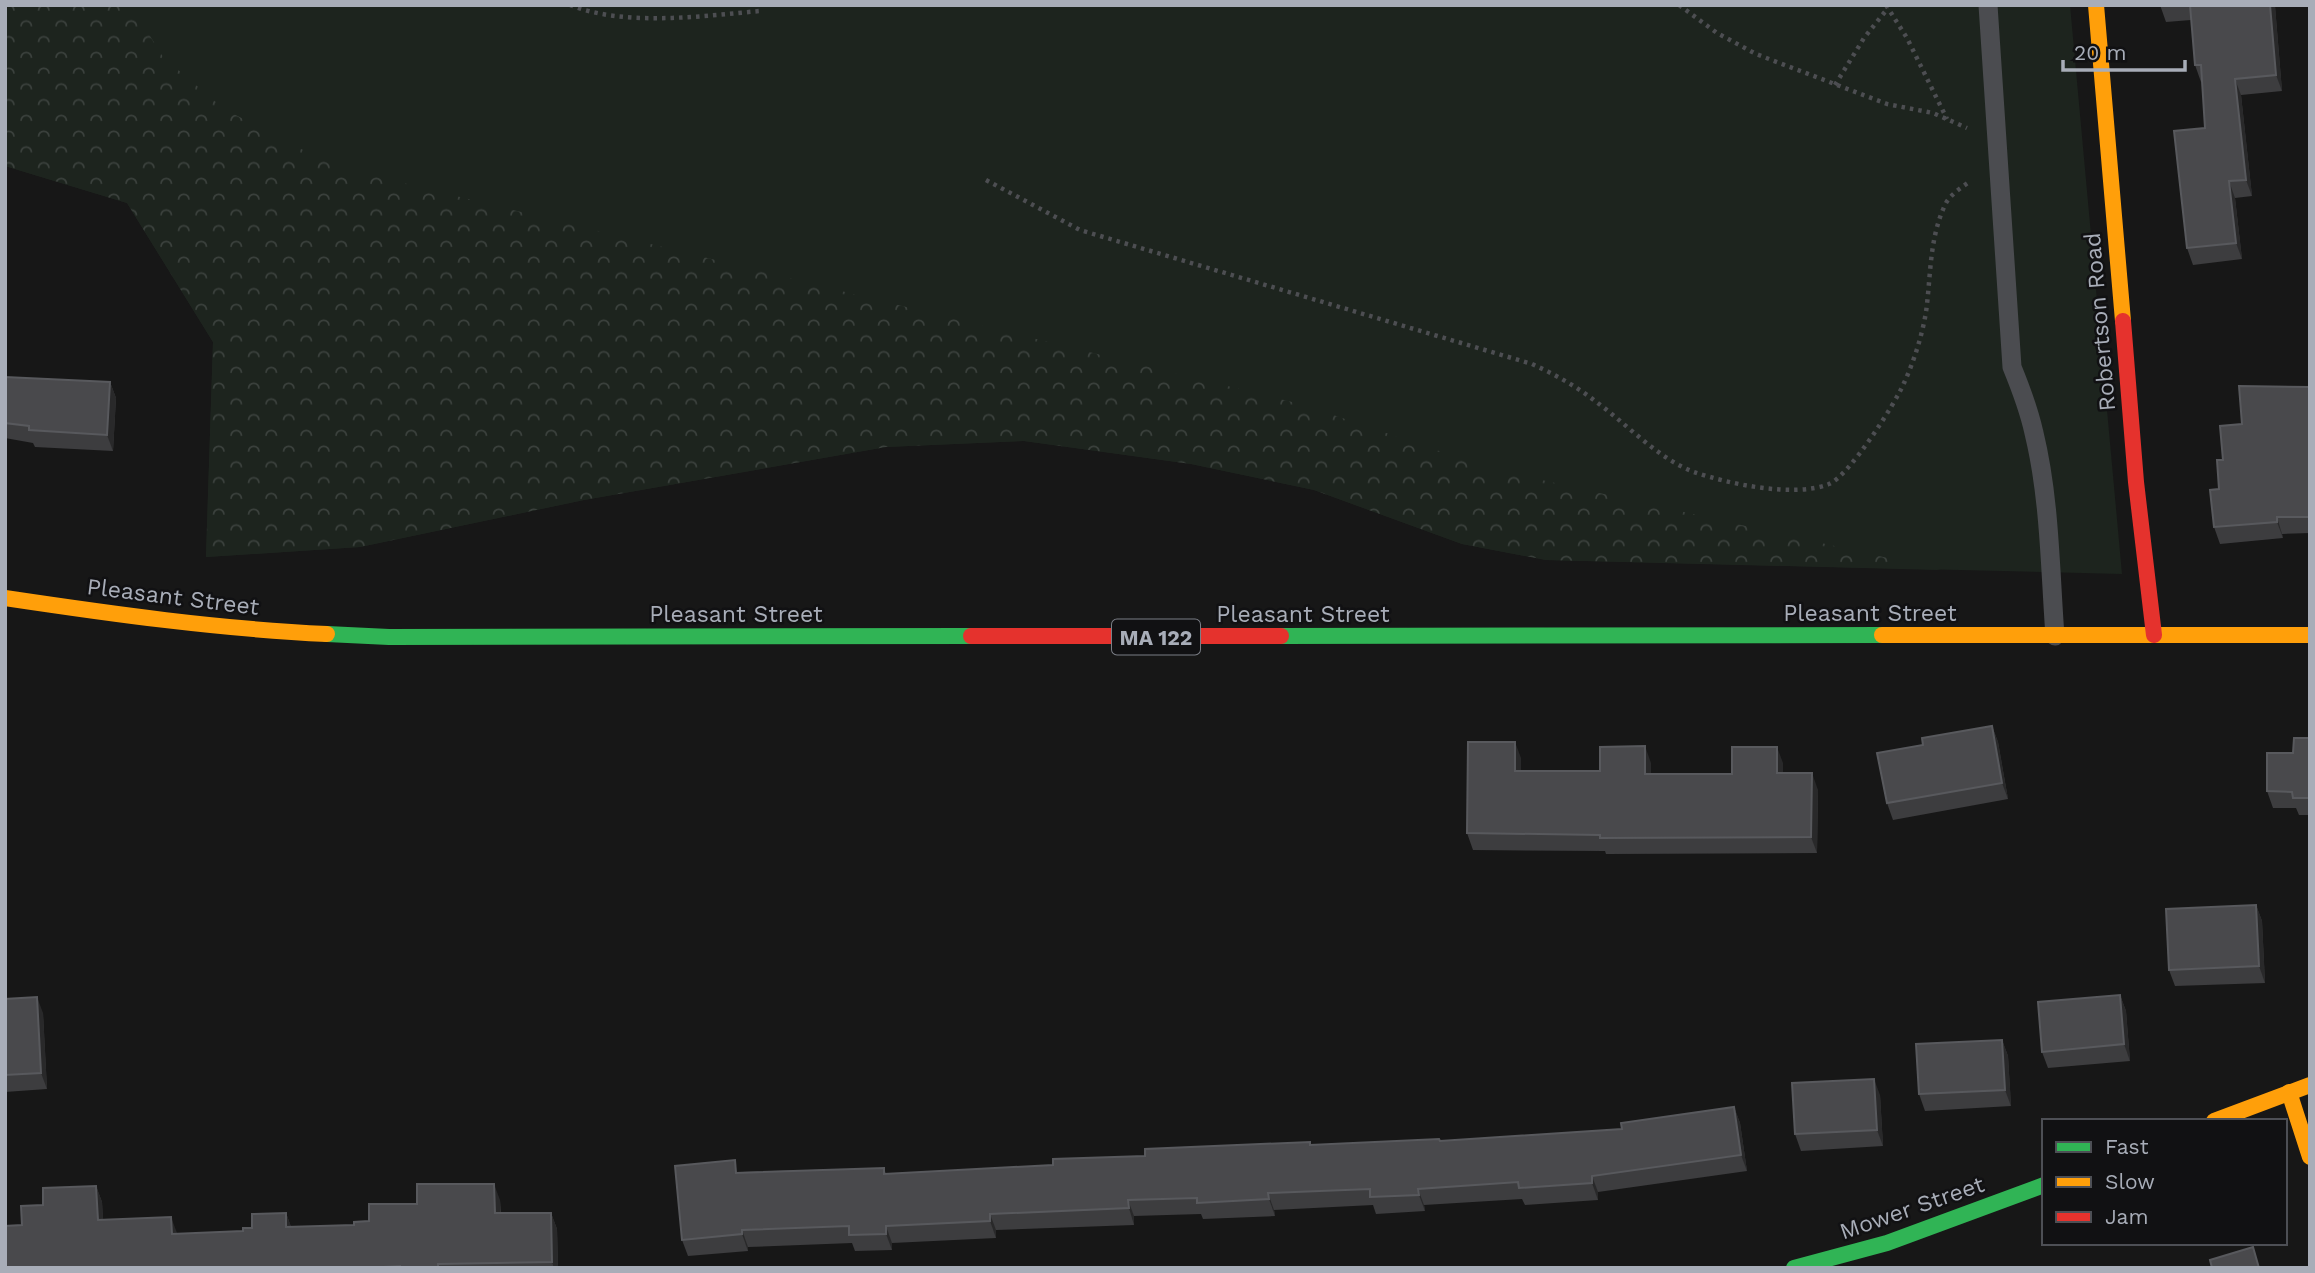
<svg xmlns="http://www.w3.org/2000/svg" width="2315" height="1273" font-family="'Work Sans',sans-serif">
<defs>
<pattern id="forest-crowns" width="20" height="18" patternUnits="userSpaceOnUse" patternTransform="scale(1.75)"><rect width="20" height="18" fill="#1d241e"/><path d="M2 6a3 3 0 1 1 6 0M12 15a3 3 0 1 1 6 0" fill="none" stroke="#3b413d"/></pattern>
</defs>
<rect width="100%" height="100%" fill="#171717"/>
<polygon fill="#1d241e" points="5,5 2070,5 2122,574 1546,560 1462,544 1314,490 1191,464 1024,441 886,447 584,500 360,547 206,557 213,342 127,203 5,166"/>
<polygon fill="url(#forest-crowns)" points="5,5 131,5 163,57 224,109 334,166 1304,405 1489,468 1941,570 1546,560 1462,544 1314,490 1191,464 1024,441 886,447 584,500 360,547 206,557 213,342 127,203 5,166"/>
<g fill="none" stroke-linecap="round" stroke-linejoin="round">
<g stroke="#4d4e52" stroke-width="4.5" stroke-dasharray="3.5 5" stroke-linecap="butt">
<path d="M570,5C625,27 702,16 760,11"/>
<polyline points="1679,5 1717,33 1756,54 1887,104 1933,113 1967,128"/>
<polyline points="1886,5 1907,38 1947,119"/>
<polyline points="1835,85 1864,38 1888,8"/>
<path d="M986,180L1080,230L1532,364C1554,374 1576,386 1595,401C1627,424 1657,458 1694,472C1729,484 1794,498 1829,484C1849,476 1895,404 1904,383C1914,361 1922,336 1926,312C1931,276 1929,237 1946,203C1951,194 1961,188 1969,182"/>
</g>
<path stroke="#4b4c50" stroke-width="19" d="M1988,5L2012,367C2021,389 2029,410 2034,433C2050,499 2050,569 2055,636"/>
<g stroke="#30b455" stroke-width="16">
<polyline points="327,634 389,637 971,636"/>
<polyline points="1281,636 1882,635"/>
<polyline points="1794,1268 1887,1243 2044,1185"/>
</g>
<g stroke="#ff9f0a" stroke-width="16">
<polyline points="2096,5 2123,321"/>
<path d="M5,598C112,614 219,629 327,634"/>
<polyline points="1882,635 2310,635"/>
<polyline points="2289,1092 2310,1157"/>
<polyline points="2214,1121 2310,1085"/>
</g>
<g stroke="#e5322d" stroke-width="16">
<polyline points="2123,321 2136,482 2154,635"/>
<polyline points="971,636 1281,636"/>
</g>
</g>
<g fill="#3d3d3f">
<polygon points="2160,5 2275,6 2282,91 2241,95 2252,196 2235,198 2242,259 2193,265 2187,248 2205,128 2202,82 2201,82 2195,65 2191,20 2166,22"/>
<polygon points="5,377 110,382 116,398 113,451 35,447 33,443 5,438"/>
<polygon points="2310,387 2310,533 2282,534 2283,538 2220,544 2214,527 2223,460 2242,424"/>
<polygon points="1992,726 1998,742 2008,799 1893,820 1887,803 1923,745"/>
<polygon points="2310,738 2310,815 2299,815 2296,808 2273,808 2267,791 2293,753"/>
<polygon points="1521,758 1521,771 1600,771 1651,763 1651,774 1732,774 1783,763 1783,773 1818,790 1817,853 1606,854 1605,851 1473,850 1467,833"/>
<polygon points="2256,905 2262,921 2265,983 2175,986 2169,970"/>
<polygon points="2120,995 2126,1011 2130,1061 2048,1068 2042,1052"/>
<polygon points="5,999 43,1013 47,1089 5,1092"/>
<polygon points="2002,1040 2008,1056 2011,1106 1925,1111 1919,1094"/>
<polygon points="1880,1095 1883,1146 1801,1151 1795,1134"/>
<polygon points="1734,1107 1740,1123 1747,1171 1598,1192 1598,1200 1525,1205 1522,1199 1424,1205 1425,1211 1376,1214 1373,1205 1274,1210 1275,1216 1203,1219 1201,1214 1134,1216 1134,1225 996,1230 996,1238 892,1243 892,1250 855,1251 852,1243 748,1247 748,1251 688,1256 682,1240 739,1172 884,1168 886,1174 1053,1165 1310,1142 1311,1145 1440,1141 1622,1129"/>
<polygon points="96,1186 102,1202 103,1220 177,1234 243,1231 252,1228 286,1213 291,1227 354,1225 369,1221 417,1204 500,1200 501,1213 551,1213 557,1229 558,1268 5,1268 22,1225 43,1205"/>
</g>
<g fill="#29292a">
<polygon points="2270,5 2275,6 2282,91 2276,75"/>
<polygon points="2235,79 2241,95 2252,196 2246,180"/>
<polygon points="2229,181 2235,198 2242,259 2236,243"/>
<polygon points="110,382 116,398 113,451 107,435"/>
<polygon points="2277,517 2282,534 2283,538 2277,522"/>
<polygon points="1992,726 1998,742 2008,799 2002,783"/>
<polygon points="1515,742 1521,758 1521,788 1515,771"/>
<polygon points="1645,746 1651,763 1651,791 1645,774"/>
<polygon points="1777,747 1783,763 1783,789 1777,773"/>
<polygon points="1812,773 1818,790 1817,853 1811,837"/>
<polygon points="2256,905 2262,921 2265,983 2259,966"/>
<polygon points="2120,995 2126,1011 2130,1061 2124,1044"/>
<polygon points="37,997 43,1013 47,1089 41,1073"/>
<polygon points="2002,1040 2008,1056 2011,1106 2005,1090"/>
<polygon points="1874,1079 1880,1095 1883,1146 1877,1130"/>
<polygon points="1734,1107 1740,1123 1747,1171 1741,1155"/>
<polygon points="1592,1176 1598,1192 1598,1200 1592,1183"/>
<polygon points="494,1184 500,1200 501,1230 495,1213"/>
<polygon points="96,1186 102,1202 104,1237 98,1220"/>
<polygon points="1418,1189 1424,1205 1425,1211 1419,1195"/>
<polygon points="1268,1193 1274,1210 1275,1216 1269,1199"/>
<polygon points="1128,1200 1134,1216 1134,1225 1129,1208"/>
<polygon points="286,1213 292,1229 286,1227"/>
<polygon points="551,1213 557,1229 558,1268 554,1268 552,1262"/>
<polygon points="990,1214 996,1230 996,1238 990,1221"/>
<polygon points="171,1217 177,1233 178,1251 172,1234"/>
<polygon points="886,1226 892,1243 892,1250 886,1234"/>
<polygon points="742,1230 748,1247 748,1251 742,1234"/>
</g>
<g fill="#49494c" stroke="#58595d" stroke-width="2">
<polygon points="2190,5 2270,5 2276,75 2235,79 2246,180 2229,181 2236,243 2187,248 2174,131 2205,128 2201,65 2195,65"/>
<polygon points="5,377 110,382 107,435 29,430 29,426 5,423"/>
<polygon points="2239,386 2310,387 2310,517 2277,517 2277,522 2214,527 2210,490 2219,489 2217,460 2223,460 2220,426 2242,424"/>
<polygon points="1992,726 2002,783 1887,803 1877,753 1923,745 1922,738"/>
<polygon points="2294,738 2310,738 2310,798 2293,798 2292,792 2267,791 2267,753 2293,753"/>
<polygon points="1468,742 1515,742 1515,771 1600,771 1600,747 1645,746 1645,774 1732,774 1732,747 1777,747 1777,773 1812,773 1811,837 1600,838 1600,835 1467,833"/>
<polygon points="2256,905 2259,966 2169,970 2166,909"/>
<polygon points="2120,995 2124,1044 2042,1052 2038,1002"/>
<polygon points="37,997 41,1073 5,1075 5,999"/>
<polygon points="2002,1040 2005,1090 1919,1094 1916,1044"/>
<polygon points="1874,1079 1877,1130 1795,1134 1792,1083"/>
<polygon points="1734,1107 1741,1155 1592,1176 1592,1183 1519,1188 1518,1182 1418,1189 1419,1195 1370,1197 1370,1189 1268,1193 1269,1199 1197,1203 1197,1198 1128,1200 1129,1208 990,1214 990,1221 886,1226 886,1234 849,1235 849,1226 742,1230 742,1234 682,1240 675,1166 735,1160 736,1173 884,1168 884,1174 1053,1165 1053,1159 1145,1156 1145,1149 1310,1142 1310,1145 1439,1139 1440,1141 1622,1129 1621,1123"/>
<polygon points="417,1184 494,1184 495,1213 551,1213 552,1262 438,1264 438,1268 400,1268 400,1266 365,1268 5,1268 5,1226 22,1225 21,1206 43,1205 43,1188 96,1186 98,1220 171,1217 172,1234 243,1231 243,1228 252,1228 252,1214 286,1213 286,1227 354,1225 354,1222 369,1221 369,1204 417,1204"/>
<polygon points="2253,1247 2259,1268 2212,1268 2210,1260"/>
</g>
<g text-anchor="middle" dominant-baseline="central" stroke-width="5" stroke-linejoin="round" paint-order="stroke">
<rect fill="#111113" stroke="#7b7e86" stroke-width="2" x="1112" y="619.5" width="88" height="35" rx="5"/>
<g font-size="21" font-weight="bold" fill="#a8adb8">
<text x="1156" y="637">MA 122</text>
</g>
<g font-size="23" fill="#a8adb8" stroke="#111113">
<text transform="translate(2100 322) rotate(-95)">Robertson Road</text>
<text transform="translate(173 597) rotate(7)">Pleasant Street</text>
<text x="1870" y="613">Pleasant Street</text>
<text x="736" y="614">Pleasant Street</text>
<text x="1303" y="614">Pleasant Street</text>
<text transform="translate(1912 1208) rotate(-19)">Mower Street</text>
</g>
</g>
<rect width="2315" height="1273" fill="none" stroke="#a8adb8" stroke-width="14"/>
<rect x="2042" y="1119" width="245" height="126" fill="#111113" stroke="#4d4f55" stroke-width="2"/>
<rect x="2056" y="1142" width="35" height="10" fill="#30b455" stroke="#4d4f55" stroke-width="2"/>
<text x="2105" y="1154" font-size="21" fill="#a8adb8">Fast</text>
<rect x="2056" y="1177" width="35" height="10" fill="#ff9f0a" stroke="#4d4f55" stroke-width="2"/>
<text x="2105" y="1189" font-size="21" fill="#a8adb8">Slow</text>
<rect x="2056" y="1212" width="35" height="10" fill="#e5322d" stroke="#4d4f55" stroke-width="2"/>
<text x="2105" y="1224" font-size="21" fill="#a8adb8">Jam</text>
<path d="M2063 60v10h122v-10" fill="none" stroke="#a8adb8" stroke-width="3.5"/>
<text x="2074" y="60" font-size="21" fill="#a8adb8" stroke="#111113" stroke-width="5" paint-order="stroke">20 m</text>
</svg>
